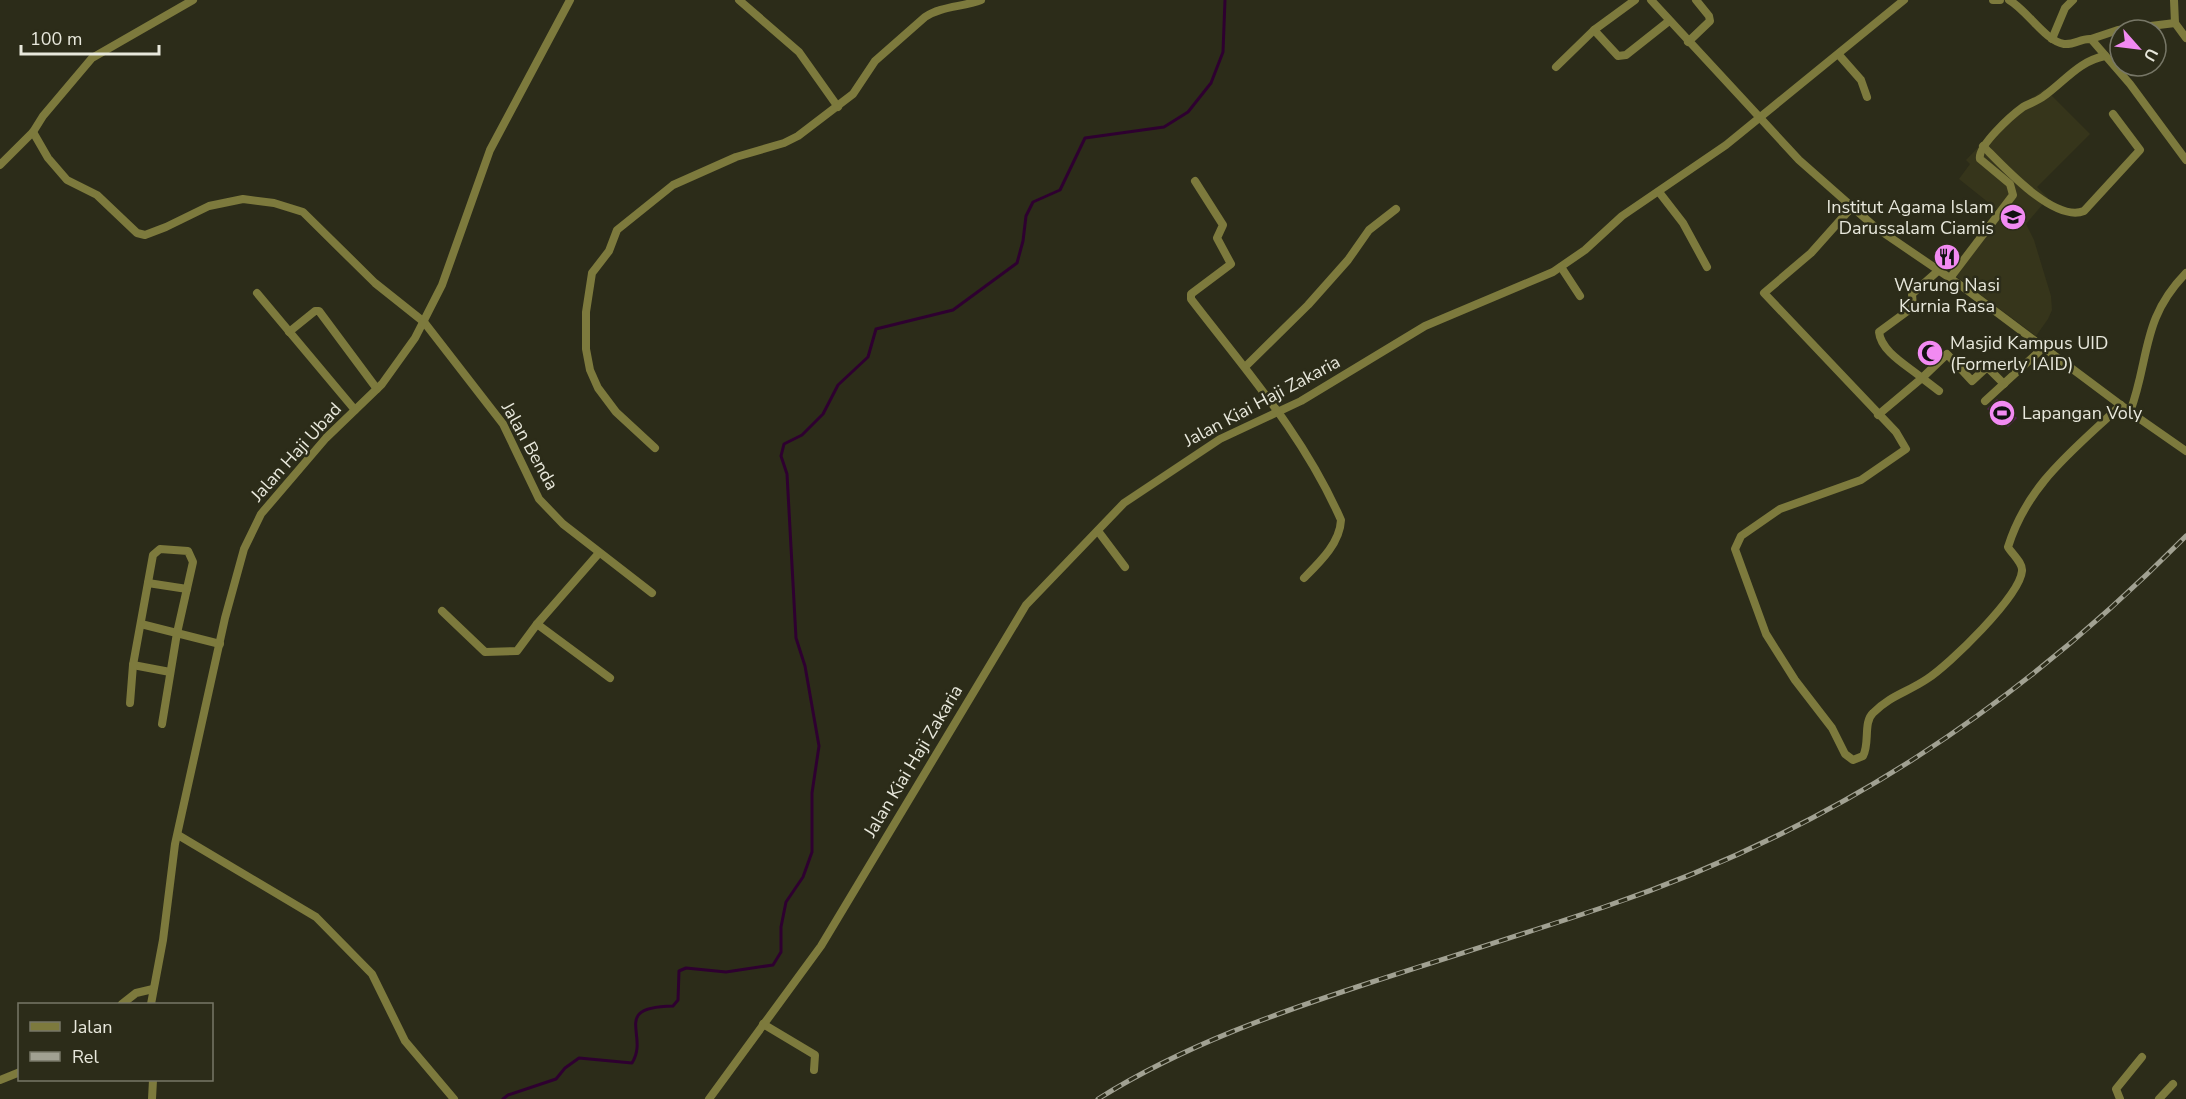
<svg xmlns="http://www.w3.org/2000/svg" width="2186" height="1099" font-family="'Nunito Sans',sans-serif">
<rect width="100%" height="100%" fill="#2c2c19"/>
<polygon fill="#36351b" points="2045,89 2090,134 2037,187 2048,198 2026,224 2034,240 2051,296 2052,310 2048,319 2036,336 1949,271 1999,211 1959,179 1970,164 1966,160 2013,111"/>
<polygon fill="#542154" points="1997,399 2017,418 2008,427 1987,409"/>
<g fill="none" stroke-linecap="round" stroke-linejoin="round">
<path stroke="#2e0030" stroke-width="3" d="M503,1099L508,1095L556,1079L565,1068L579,1058L632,1063C650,1035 610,1007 673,1006L678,1000L679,971L686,968L726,972L773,965L781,952V927L786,902L803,877L812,852V793L819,746L805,666L796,638L787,474L781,456L784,444L802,435L823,414L838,385L868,357L876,329L953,310L1017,263L1023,241L1026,216L1033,202L1060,190L1085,138L1164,127L1188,112L1211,83L1223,52L1225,0"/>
<g stroke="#7d7a3d" stroke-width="8">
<polyline points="739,0 799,52 838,107"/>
<polyline points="1635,0 1594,30 1618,56 1626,55 1669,21"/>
<polyline points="1651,0 1799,160 1875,227 1963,287 2130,412 2186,451"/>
<polyline points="1993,0 2000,0"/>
<path d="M2009,0C2027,10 2045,41 2064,44C2075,45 2081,38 2091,39L2130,84L2186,160"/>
<polyline points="2174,0 2175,23 2186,38"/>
<polyline points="2052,39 2065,8 2073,0"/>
<polyline points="2091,39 2118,30 2175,23"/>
<polyline points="1688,42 1710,21 1709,16 1696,0"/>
<polyline points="1839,55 1861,80 1867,97"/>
<polyline points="1556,67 1594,30"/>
<polyline points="33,132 48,158 67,180 97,195 137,233 145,235 166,227 209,206 243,199 274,203 303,212 375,283 424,322 503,424 539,499 563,524 652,593"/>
<path d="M1983,146C2003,166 2054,223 2084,211L2140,150L2113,114"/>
<polyline points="0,165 33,132 43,116 92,58 193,0"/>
<path d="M1195,181L1223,225L1217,238L1231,264L1191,294V299C1247,372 1303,434 1341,520C1340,543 1320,562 1304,578"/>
<polyline points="1659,192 1683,223 1707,267"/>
<path d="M1852,207L1811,253L1764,293L1896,432L1906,449L1861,480L1780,509L1741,536L1735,549L1766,634L1795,680L1832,728L1845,754L1853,760L1863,756C1870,744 1863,722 1873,713C1891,695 1906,693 1927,679C1949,665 2020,596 2022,571C2023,563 2012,554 2008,547C2028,483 2074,450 2121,405"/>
<polyline points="1561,267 1580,296"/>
<path d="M1950,278L2013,195L2010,184L1980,159C1977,146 2012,115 2023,107C2030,103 2038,101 2044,96C2065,81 2079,61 2105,56"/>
<polyline points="257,293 355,410"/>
<polyline points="289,332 315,311 319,311 377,389"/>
<polyline points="1245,367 1308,305 1348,260 1369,230 1396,209"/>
<polyline points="1939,391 1922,378 1947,354 1972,381 1987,367 2004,384"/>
<polyline points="1985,401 2044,347"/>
<path d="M2130,412C2150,358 2141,319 2186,273"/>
<path d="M1878,415L1922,378C1908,366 1881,352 1879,332L1913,307L1912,294L1939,270"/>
<path d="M655,448L616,412L598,388L590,370L586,349V312L592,273L609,251L617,230L673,185L736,157L784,143L798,136L853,94L875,61L925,17C941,6 964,7 981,0"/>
<polyline points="1098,531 1125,567"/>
<polyline points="599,553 537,624 610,678"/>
<polyline points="148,583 187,589"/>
<polyline points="442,611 485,652 517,651 537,624"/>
<polyline points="141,624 220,644"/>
<polyline points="133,665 170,672"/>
<polyline points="130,703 133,665 153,555 160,549 188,551 193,562 177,633 162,724"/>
<polyline points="178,835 316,917 372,974 405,1041 454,1099"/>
<polyline points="122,1004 136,993 153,989"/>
<polyline points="151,1004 163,940 175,844 225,618 244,549 261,514 326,438 382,384 415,338 442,285 490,150 570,0"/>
<polyline points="763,1024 815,1055 814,1070"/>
<polyline points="0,1080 20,1072"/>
<polyline points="152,1099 153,1080"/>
<polyline points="709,1099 821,946 1026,605 1124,503 1220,439 1301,401 1425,326 1553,272 1585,250 1622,216 1726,145 1904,0"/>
<polyline points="2120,1099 2116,1089 2142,1057"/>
<polyline points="2159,1099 2173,1084"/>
</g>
<defs>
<path id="rail" d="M1098,1099C1184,1045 1277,1013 1372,982C1449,957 1527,933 1604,907C1832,830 2017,707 2186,536"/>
</defs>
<use href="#rail" stroke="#a1a192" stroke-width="5"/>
<use href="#rail" stroke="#2c2c19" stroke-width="3" stroke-dasharray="9" stroke-linecap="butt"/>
</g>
<defs>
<symbol id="university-disc" viewBox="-11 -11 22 22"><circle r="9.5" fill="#f28af2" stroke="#2c2c19"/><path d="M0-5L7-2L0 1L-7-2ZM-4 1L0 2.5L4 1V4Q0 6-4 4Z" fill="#111"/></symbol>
<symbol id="restaurant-disc" viewBox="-11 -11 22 22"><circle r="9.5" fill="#f28af2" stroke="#2c2c19"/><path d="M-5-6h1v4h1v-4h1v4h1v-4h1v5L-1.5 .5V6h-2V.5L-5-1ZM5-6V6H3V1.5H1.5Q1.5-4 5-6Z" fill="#111"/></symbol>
<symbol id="mosque-disc" viewBox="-11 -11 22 22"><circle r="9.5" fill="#f28af2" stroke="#2c2c19"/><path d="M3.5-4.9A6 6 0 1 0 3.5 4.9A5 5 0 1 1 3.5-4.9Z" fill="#111"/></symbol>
<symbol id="stadium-disc" viewBox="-11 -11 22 22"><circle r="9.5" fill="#f28af2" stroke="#2c2c19"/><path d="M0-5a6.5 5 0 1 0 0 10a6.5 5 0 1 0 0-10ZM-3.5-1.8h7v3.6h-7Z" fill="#111"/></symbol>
</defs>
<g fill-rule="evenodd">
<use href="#university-disc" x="1998" y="202" width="30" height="30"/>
<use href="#restaurant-disc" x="1932" y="242" width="30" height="30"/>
<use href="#mosque-disc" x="1915" y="338" width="30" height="30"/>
<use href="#stadium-disc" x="1987" y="398" width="30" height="30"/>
</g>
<g text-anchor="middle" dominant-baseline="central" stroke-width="5" stroke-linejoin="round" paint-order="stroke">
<g font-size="18" fill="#e8e8dc" stroke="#2c2c19" text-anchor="start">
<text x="1994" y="207" text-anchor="end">Institut Agama Islam<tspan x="1994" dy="21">Darussalam Ciamis</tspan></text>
<text x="1947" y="285" text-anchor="middle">Warung Nasi<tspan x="1947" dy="21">Kurnia Rasa</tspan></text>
<text x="1950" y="343">Masjid Kampus UID<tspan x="1950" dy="21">(Formerly IAID)</tspan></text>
<text x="2022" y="413">Lapangan Voly</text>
</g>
<g font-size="18" fill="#e8e8dc" stroke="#2c2c19">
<text transform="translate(1262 401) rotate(-28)">Jalan Kiai Haji Zakaria</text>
<text transform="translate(530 446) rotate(61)">Jalan Benda</text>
<text transform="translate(296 452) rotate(-48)">Jalan Haji Ubad</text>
<text transform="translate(913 761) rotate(-59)">Jalan Kiai Haji Zakaria</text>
</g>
</g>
<rect x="18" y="1003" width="195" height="78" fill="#2c2c19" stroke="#777767" stroke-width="1.5"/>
<rect x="30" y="1022" width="30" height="9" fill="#7d7a3d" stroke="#777767" stroke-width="1.5"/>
<text x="72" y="1033" font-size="18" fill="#e8e8dc">Jalan</text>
<rect x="30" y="1052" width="30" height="9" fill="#a1a192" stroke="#777767" stroke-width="1.5"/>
<text x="72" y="1063" font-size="18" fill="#e8e8dc">Rel</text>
<g transform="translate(2138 48) rotate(118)"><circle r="28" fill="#2c2c19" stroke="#777767" stroke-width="1.5"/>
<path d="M0-4.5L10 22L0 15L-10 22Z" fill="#f28af2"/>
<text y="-9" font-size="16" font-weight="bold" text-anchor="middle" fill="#e8e8dc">U</text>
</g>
<path d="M21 45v9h138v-9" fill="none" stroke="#e8e8dc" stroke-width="3"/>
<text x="30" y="45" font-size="18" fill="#e8e8dc" stroke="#2c2c19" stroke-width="4.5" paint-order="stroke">100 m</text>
</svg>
